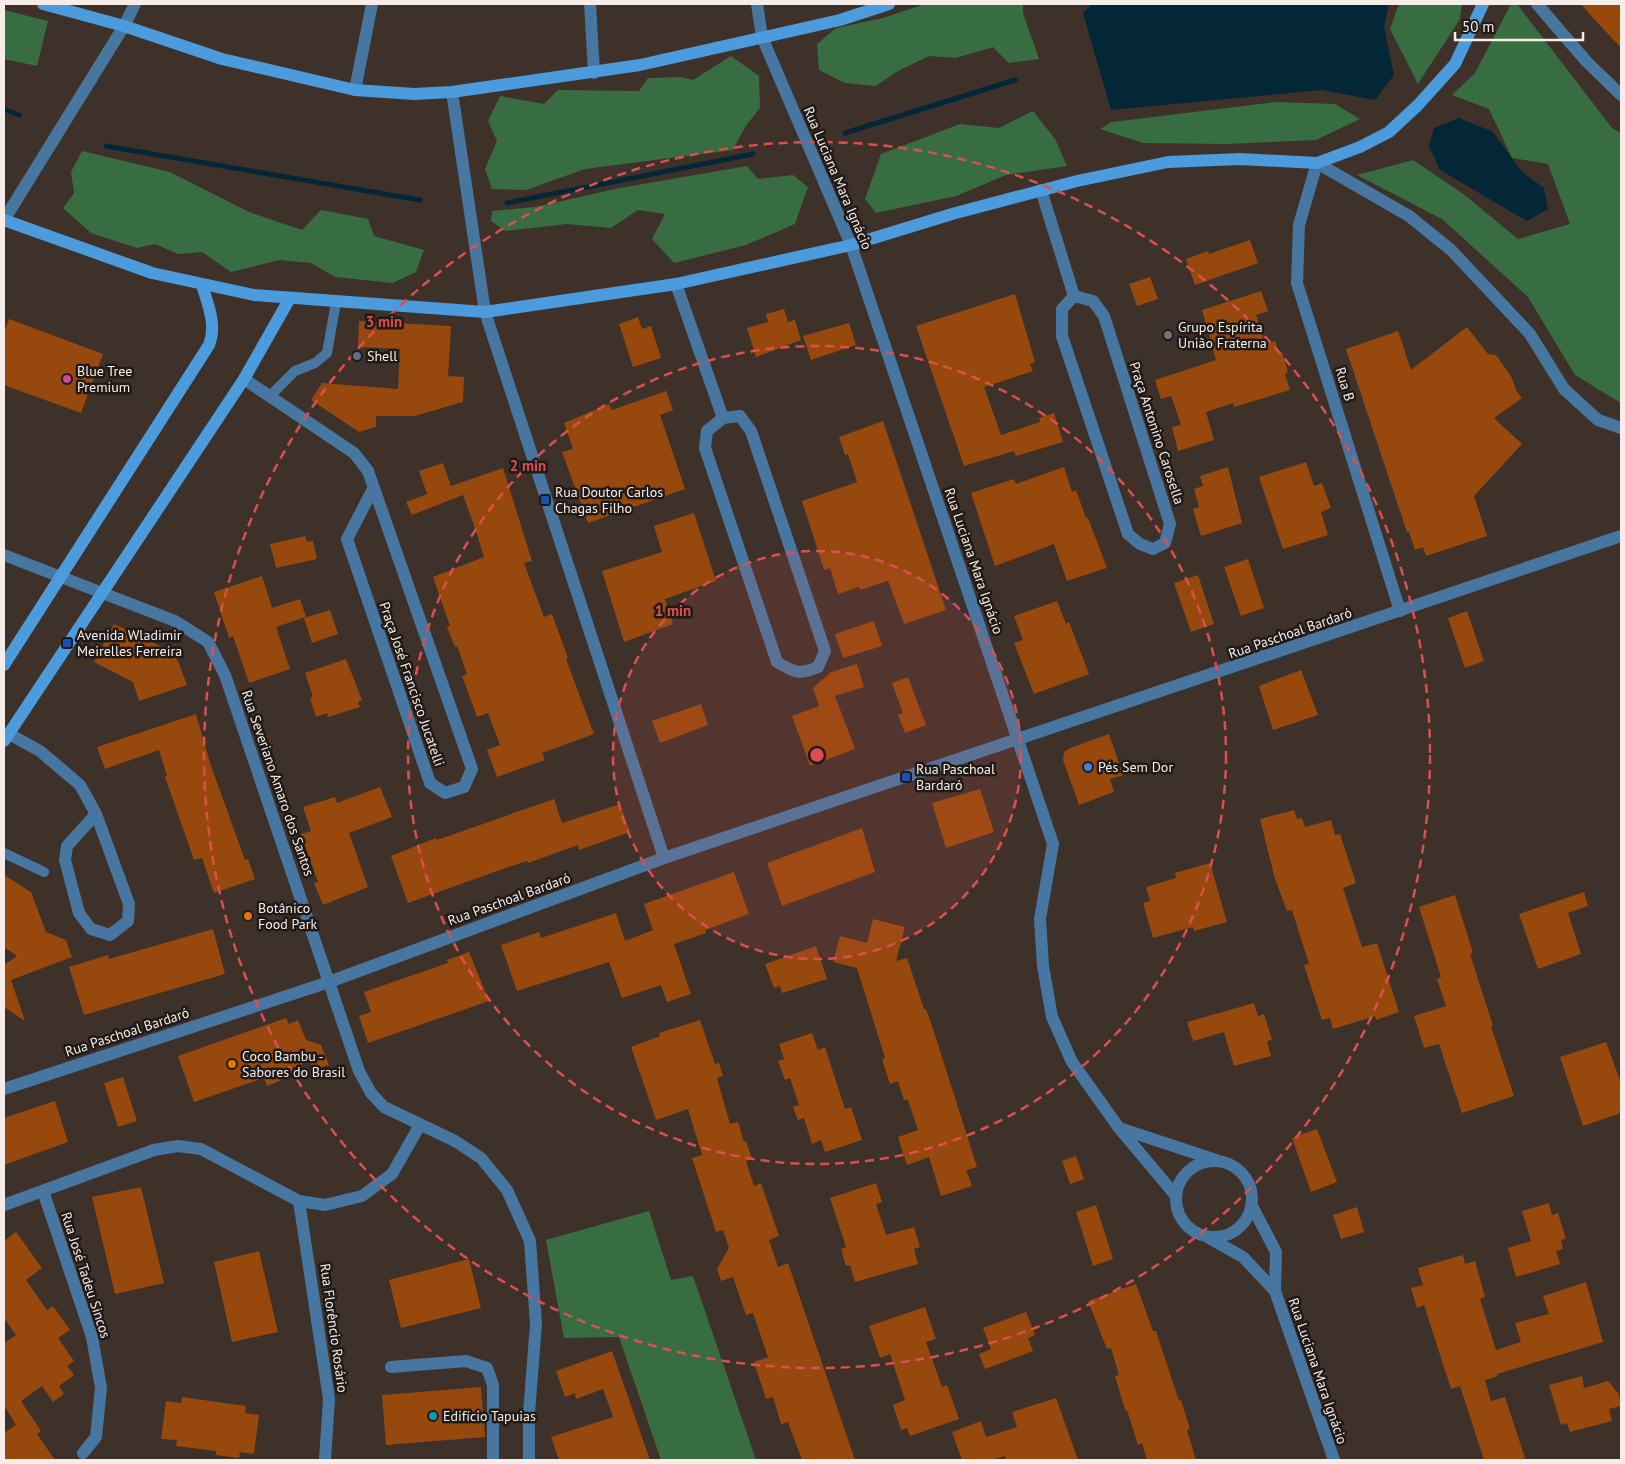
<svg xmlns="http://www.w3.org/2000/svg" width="1625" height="1464" font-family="'PT Sans',sans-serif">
<rect width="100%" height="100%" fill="#3e312a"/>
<g fill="#376d41">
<polygon points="925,4 1023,4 1023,13 1039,59 1009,63 993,47 956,58 929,56 898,71 876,86 845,83 819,70 817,44 836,28 883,18"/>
<polygon points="1399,4 1462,4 1460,19 1418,84 1390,29"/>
<polygon points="1511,4 1517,4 1612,128 1621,133 1621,403 1575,375 1528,297 1442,219 1357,175 1413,160 1462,193 1518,239 1570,224 1548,164 1512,158 1489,109 1452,95 1475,73"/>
<polygon points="4,10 48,21 37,66 4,59"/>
<polygon points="731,56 759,76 760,108 745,127 733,150 585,169 526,190 492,189 485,169 497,141 488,121 500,96 544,104 558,90 639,91 648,78 681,77 693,80"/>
<polygon points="1276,102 1335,104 1360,119 1316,140 1227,144 1143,143 1100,129 1112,122"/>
<polygon points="1033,111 1055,139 1067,166 1006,175 956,196 876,213 865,199 881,154 960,124 999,128"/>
<polygon points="82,151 170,172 249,212 302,230 321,210 368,219 374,236 424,250 416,272 393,283 335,277 311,263 280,260 231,272 202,252 178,254 155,244 137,248 91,233 63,208 74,193 71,172"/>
<polygon points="747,166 758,179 793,175 808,187 795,224 746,245 674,263 652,239 665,214 638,210 611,228 567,224 505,231 491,221 492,211 535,207 620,188"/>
<polygon points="649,1211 671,1280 693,1276 756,1460 661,1460 619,1337 564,1338 546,1240"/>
</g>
<g fill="#032737">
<polygon points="1092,4 1389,4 1384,27 1394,75 1375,100 1322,90 1111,110 1083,13"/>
<polygon points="1459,118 1493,132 1522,172 1544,188 1548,209 1527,221 1440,170 1429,146 1434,128"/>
</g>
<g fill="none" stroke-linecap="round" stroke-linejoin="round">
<g stroke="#032737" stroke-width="5">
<polyline points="4,109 19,115"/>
<polyline points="845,133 1015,80"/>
<polyline points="106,146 420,200"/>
<polyline points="507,203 753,154"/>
</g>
</g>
<g fill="#97480d">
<polygon points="1581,4 1621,4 1621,48 1595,20"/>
<polygon points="1250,240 1258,263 1195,285 1186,259 1208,251 1209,254"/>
<polygon points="1150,277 1158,299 1137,306 1129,284"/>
<polygon points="1261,291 1268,311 1256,315 1265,344 1275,341 1279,354 1282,352 1288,372 1285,374 1290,390 1234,407 1233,403 1206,412 1214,440 1178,451 1172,427 1181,425 1171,396 1161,399 1155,380 1216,360 1202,310"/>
<polygon points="1015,294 1035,362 1030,364 1033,371 984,387 1001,435 1040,422 1039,418 1054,413 1063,442 1016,456 1014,451 964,466 916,326"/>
<polygon points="784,309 788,322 795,320 801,340 756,357 747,328 768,322 766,314"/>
<polygon points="638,317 642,329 651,326 661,358 633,367 619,324"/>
<polygon points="9,319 103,354 81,413 4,385 4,332"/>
<polygon points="359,321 451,326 448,376 464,377 463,402 415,416 376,416 376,427 359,432 311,400 322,383 398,389 400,349 358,347"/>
<polygon points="849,323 856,345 811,360 803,336"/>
<polygon points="1467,327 1488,354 1496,355 1512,378 1516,390 1522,398 1494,418 1522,444 1474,496 1487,536 1426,556 1423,547 1415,550 1409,532 1407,532 1346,349 1398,331 1411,370"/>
<polygon points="666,391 673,410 660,415 685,489 588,523 562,452 573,449 564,423 609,404 612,410"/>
<polygon points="883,421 946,610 904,624 888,581 860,590 859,587 838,594 830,568 824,570 802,501 857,482 848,454 845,455 839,437"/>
<polygon points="1306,462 1314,486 1322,483 1331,508 1321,512 1328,535 1283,549 1259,477"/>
<polygon points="443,463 451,486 503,468 532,561 524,563 544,617 552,614 568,658 566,659 594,734 542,753 545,760 497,777 487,750 500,745 488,713 477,717 462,676 467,674 457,646 455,647 447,627 450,626 433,577 484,557 476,531 463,495 412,515 406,502 427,494 419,471"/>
<polygon points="1064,467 1072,492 1076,490 1086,518 1088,518 1107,568 1067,581 1054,544 995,566 971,493 1014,479 1016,484"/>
<polygon points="1228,467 1242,523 1201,536 1193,509 1199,507 1194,489 1203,486 1200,476"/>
<polygon points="694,513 716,581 665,599 673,624 624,642 602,571 662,552 654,526"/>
<polygon points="305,536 307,542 313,541 317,559 276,568 270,544"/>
<polygon points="1248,559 1264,608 1241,616 1224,567"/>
<polygon points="1198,575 1214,624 1191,632 1174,583"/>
<polygon points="262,576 272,608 300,599 306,617 276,627 290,669 249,683 233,636 229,638 214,592"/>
<polygon points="1057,601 1066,624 1069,622 1089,674 1034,694 1014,643 1023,640 1014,616"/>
<polygon points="330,610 338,634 312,643 304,618"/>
<polygon points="1467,611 1484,661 1465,668 1448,618"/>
<polygon points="874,621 882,646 843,658 835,634"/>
<polygon points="114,624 168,650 176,656 187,685 139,701 133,682 94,662"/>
<polygon points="346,659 362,700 358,702 360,707 328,717 327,713 316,717 310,698 313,697 305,673"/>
<polygon points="857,664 864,687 835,696 855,749 810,766 792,716 819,706 813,688 831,672"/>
<polygon points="1301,670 1318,715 1273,730 1259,686"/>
<polygon points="908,677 926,725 905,733 898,715 903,713 892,683"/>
<polygon points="701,704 708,725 660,743 652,721"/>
<polygon points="196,714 211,766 245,860 248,859 255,879 214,893 202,858 194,860 165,777 167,776 159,750 105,769 97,747"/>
<polygon points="1109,734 1123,775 1110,779 1114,792 1079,805 1063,760 1064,752 1070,748"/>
<polygon points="380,787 392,817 349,833 368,887 323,905 314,883 318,882 301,834 311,831 303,807 335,797 337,803"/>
<polygon points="980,789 994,832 946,848 932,803"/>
<polygon points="554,799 562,823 620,804 630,832 579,850 578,845 528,863 527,861 497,871 408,903 391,856 436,838 437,840"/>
<polygon points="1294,810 1297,819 1302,818 1305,827 1331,820 1335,835 1340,834 1356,883 1343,888 1362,947 1377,943 1399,1012 1376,1020 1375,1016 1333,1029 1330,1018 1322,1020 1304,965 1309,964 1292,910 1287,911 1275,879 1260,819"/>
<polygon points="862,828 875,872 782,906 767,863"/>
<polygon points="1210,863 1227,922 1194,931 1193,927 1153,938 1143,903 1150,901 1146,887 1176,878 1175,873"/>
<polygon points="734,872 749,914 705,930 706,933 674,944 691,994 667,1002 661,985 622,998 609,962 517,991 501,945 539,932 541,938 616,913 625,941 653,930 644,904"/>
<polygon points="4,875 31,892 46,932 66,940 72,957 11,980 25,1021 4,1007 4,965 17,956 4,947"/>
<polygon points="1584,892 1588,906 1568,913 1581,954 1538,969 1519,914"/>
<polygon points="1455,895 1473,953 1470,954 1493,1026 1491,1026 1514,1096 1462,1113 1439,1044 1424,1048 1414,1016 1446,1006 1437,979 1441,977 1419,907"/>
<polygon points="873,919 905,927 896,961 907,958 924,1009 926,1009 934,1032 977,1167 966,1170 972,1186 941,1196 929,1157 907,1165 898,1137 918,1130 908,1100 904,1100 898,1081 890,1084 882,1059 885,1058 857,968 833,962 840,936 867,943"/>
<polygon points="213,929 225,974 84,1015 69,967 108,955 109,959"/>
<polygon points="816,946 827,979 782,993 780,986 774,988 765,964"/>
<polygon points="469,952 489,1001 368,1043 359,1016 371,1012 364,992 448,963 447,960"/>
<polygon points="1254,1003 1258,1016 1264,1014 1272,1040 1267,1041 1271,1056 1234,1066 1224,1032 1193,1041 1187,1022"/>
<polygon points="286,1018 289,1024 298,1020 306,1040 321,1045 329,1065 313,1070 310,1061 279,1073 282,1080 267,1086 264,1078 194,1102 178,1056"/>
<polygon points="700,1020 715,1064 719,1063 723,1076 717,1078 730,1124 738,1122 744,1142 746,1141 752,1159 746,1161 754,1186 761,1183 779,1236 769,1240 778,1267 788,1263 855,1460 802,1460 788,1422 781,1424 773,1397 766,1399 754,1362 768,1357 753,1313 746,1315 733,1277 721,1281 717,1269 729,1248 723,1230 716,1232 692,1158 702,1155 688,1109 656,1120 631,1047 660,1036 659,1033"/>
<polygon points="812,1033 818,1050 825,1047 845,1109 851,1107 862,1140 825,1152 821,1140 812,1144 804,1118 798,1120 793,1107 799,1105 790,1078 785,1080 778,1061 784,1059 779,1044"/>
<polygon points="1606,1042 1621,1083 1621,1113 1583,1126 1560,1057"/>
<polygon points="123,1077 137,1121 118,1127 104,1083"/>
<polygon points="55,1101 68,1142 4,1165 4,1118"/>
<polygon points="1317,1129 1337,1182 1311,1192 1292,1138"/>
<polygon points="1076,1156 1084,1179 1070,1184 1062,1161"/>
<polygon points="876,1183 882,1202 876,1204 886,1235 914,1227 920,1247 914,1249 918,1264 855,1282 850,1265 846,1266 841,1249 846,1247 830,1198"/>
<polygon points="141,1187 164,1283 115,1294 92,1197"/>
<polygon points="1549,1203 1552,1215 1558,1213 1566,1239 1561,1240 1563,1249 1556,1251 1560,1264 1516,1277 1508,1248 1531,1241 1522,1211"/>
<polygon points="1096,1205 1113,1259 1093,1266 1076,1212"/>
<polygon points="1357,1207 1364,1232 1341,1239 1333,1215"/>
<polygon points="16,1232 42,1268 26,1280 47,1310 53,1306 70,1330 58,1338 74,1361 67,1366 74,1375 59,1386 64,1394 53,1402 42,1386 21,1401 41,1431 37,1434 55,1460 4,1460 4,1433 16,1425 4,1405 4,1343 16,1335 4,1318 4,1241"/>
<polygon points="259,1251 278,1332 232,1342 214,1262"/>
<polygon points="1463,1255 1465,1264 1475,1261 1485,1297 1480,1299 1496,1350 1521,1342 1515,1323 1549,1314 1543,1296 1586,1282 1603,1342 1497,1374 1498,1376 1485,1380 1491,1401 1505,1397 1525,1458 1517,1460 1484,1460 1460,1386 1451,1389 1424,1305 1417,1308 1411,1288 1423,1285 1418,1268"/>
<polygon points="469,1259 481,1308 401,1328 389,1280"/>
<polygon points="1136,1284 1153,1331 1156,1331 1179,1401 1181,1400 1190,1429 1187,1430 1196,1460 1147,1460 1142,1443 1138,1445 1127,1410 1125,1410 1115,1376 1119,1375 1111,1348 1107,1349 1088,1301"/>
<polygon points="925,1307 936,1339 926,1342 942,1387 947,1385 959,1419 910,1436 907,1428 901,1430 893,1405 905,1400 890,1354 880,1358 869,1326"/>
<polygon points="1026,1312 1035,1335 1028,1338 1033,1351 985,1369 979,1354 991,1349 983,1328"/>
<polygon points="612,1351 650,1460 559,1460 551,1437 613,1417 603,1389 576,1399 575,1393 565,1397 556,1371"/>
<polygon points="1582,1376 1584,1388 1608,1381 1619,1394 1621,1406 1609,1409 1612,1421 1570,1432 1567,1423 1561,1425 1549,1385"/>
<polygon points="481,1387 485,1437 386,1445 382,1395"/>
<polygon points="182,1397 246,1406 245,1413 259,1415 254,1454 240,1452 239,1458 216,1455 216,1451 176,1446 177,1440 161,1439 166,1401 181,1403"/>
<polygon points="1056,1398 1078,1460 1006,1460 1005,1456 991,1460 962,1460 952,1432 981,1421 986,1437 1017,1427 1012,1412"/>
</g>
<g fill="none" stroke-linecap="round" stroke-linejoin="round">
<g stroke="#4777a0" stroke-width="10">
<polyline points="270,396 295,371 315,363 327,353 336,302"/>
<polyline points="4,853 44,872"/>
</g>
<g stroke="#4777a0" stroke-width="12">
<polyline points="590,4 594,73"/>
<polyline points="757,4 762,37 851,245 1053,844 1040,919 1043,966 1052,1017 1072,1062 1119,1128 1176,1196"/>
<polyline points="1537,4 1586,61 1621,95"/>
<polyline points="355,90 372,4"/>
<polyline points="452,92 485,312 664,858"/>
<polyline points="1041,190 1074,296"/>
<polyline points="4,220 124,26 135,4"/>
<polyline points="676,284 723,418"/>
<polygon points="1074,296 1093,301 1104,316 1170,524 1165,543 1153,549 1140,544 1128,534 1062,336 1062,309"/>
<polyline points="244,379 354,453 368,471 472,769 464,787 445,793 430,783 347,539 373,489"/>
<path d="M740,416L751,431L825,651L818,667C799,675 795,673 777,662L705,448L707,431L723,418Z"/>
<polyline points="4,555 175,621 208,642 225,675 359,1071 371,1093 384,1107 455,1141 481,1158 507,1190 530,1241 536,1324 529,1413 529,1460"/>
<polyline points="1400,611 1297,283 1299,225 1317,163 1409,216 1451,250 1530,334 1564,389 1598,420 1621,428"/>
<polyline points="9,734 40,751 80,785 96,814 129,904 128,921 110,935 91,929 79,913 65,860 67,846 96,814"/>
<polyline points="4,1089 329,982 664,858 1621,536"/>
<polyline points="1119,1128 1216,1160"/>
<circle cx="1214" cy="1199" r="38"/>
<polyline points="43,1191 92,1337 101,1388 96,1437 83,1453"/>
<polyline points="299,1201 329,1399 325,1460"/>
<polyline points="4,1205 154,1150 178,1146 201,1149 299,1201 325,1205 362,1196 392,1174 420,1125"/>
<polyline points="1252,1206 1276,1252 1275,1291 1334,1460"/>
<polyline points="1209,1238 1243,1257 1275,1291"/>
<polyline points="391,1367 466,1361 487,1368 493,1385 493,1460"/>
</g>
<g stroke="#4c9bdc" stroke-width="12">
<polyline points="43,4 124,26 222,59 355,90 414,94 452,92 640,65 840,20 889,4"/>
<polyline points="4,220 152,273 254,295 485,312 676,284 851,245 952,214 1077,181 1168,162 1240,159 1317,163 1360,147 1389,132 1418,105 1455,64 1483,4"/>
<path d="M4,665L209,345C217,325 208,305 202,285"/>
<polyline points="4,741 244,379 290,298"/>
</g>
</g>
<circle cx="817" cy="755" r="204" fill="#dc4f4f" fill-opacity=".12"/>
<g fill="none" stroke="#dc4f4f" stroke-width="2.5" stroke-dasharray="9 6">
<circle cx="817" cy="755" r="204"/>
<circle cx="817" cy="755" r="409"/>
<circle cx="817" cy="755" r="613"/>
</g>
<circle fill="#6b7280" stroke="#201a17" stroke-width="2" cx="1168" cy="335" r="5"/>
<circle fill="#5c6f8a" stroke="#201a17" stroke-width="2" cx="357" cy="356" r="5"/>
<circle fill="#d1479c" stroke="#201a17" stroke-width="2" cx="67" cy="379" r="5"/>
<g fill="#1a4fb4" stroke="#201a17" stroke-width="2">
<rect x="540" y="495" width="10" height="10" rx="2.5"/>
<rect x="62" y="638" width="10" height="10" rx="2.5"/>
<rect x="901" y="772" width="10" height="10" rx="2.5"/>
</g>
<circle fill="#3f7fe0" stroke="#201a17" stroke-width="2" cx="1088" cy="767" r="5"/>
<g fill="#e8710a" stroke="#201a17" stroke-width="2">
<circle cx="248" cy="916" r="5"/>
<circle cx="232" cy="1064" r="5"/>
</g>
<circle fill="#0f9aa8" stroke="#201a17" stroke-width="2" cx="433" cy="1416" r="5"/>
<g text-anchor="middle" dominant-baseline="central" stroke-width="5" stroke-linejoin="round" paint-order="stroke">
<g font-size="14" fill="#f6ede9" stroke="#201a17">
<text transform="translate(838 178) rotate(67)">Rua Luciana Mara Ignácio</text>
<text transform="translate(1345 384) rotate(73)">Rua B</text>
<text transform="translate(1157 433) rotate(72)">Praça Antonino Carosella</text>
<text transform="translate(974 561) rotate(71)">Rua Luciana Mara Ignácio</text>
<text transform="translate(1290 633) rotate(-19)">Rua Paschoal Bardaró</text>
<text transform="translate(412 684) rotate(71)">Praça José Francisco Jucatelli</text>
<text transform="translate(278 783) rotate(71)">Rua Severiano Amaro dos Santos</text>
<text transform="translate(509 899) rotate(-20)">Rua Paschoal Bardaró</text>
<text transform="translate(127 1032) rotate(-18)">Rua Paschoal Bardaró</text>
<text transform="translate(86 1275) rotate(72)">Rua José Tadeu Sincos</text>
<text transform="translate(334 1328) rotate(82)">Rua Florêncio Rosário</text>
<text transform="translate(1318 1371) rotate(71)">Rua Luciana Mara Ignácio</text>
</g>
<g font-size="14" fill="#f6ede9" stroke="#201a17" text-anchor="start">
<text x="1178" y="327">Grupo Espírita<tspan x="1178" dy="16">União Fraterna</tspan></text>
<text x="367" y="356">Shell</text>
<text x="77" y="371">Blue Tree<tspan x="77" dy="16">Premium</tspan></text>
<text x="555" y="492">Rua Doutor Carlos<tspan x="555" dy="16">Chagas Filho</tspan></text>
<text x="77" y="635">Avenida Wladimir<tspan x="77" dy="16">Meirelles Ferreira</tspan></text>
<text x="1098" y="767">Pés Sem Dor</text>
<text x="916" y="769">Rua Paschoal<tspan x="916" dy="16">Bardaró</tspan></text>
<text x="258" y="908">Botânico<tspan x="258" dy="16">Food Park</tspan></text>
<text x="242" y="1056">Coco Bambu -<tspan x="242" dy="16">Sabores do Brasil</tspan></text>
<text x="443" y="1416">Edifício Tapuias</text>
</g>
</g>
<circle cx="817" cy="755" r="8" fill="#dc4f4f" stroke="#201a17" stroke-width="2.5"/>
<g font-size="15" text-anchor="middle" font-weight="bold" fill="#dc4f4f" stroke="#201a17" stroke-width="5" stroke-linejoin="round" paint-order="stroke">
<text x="384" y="327">3 min</text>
<text x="528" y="471">2 min</text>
<text x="673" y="616">1 min</text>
</g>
<rect width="1625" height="1464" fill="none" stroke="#f6ede9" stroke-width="10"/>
<path d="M1455 32v8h128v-8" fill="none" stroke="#f6ede9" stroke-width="2.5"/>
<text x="1462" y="32" font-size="15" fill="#f6ede9" stroke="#201a17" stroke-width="4" paint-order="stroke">50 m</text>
</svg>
